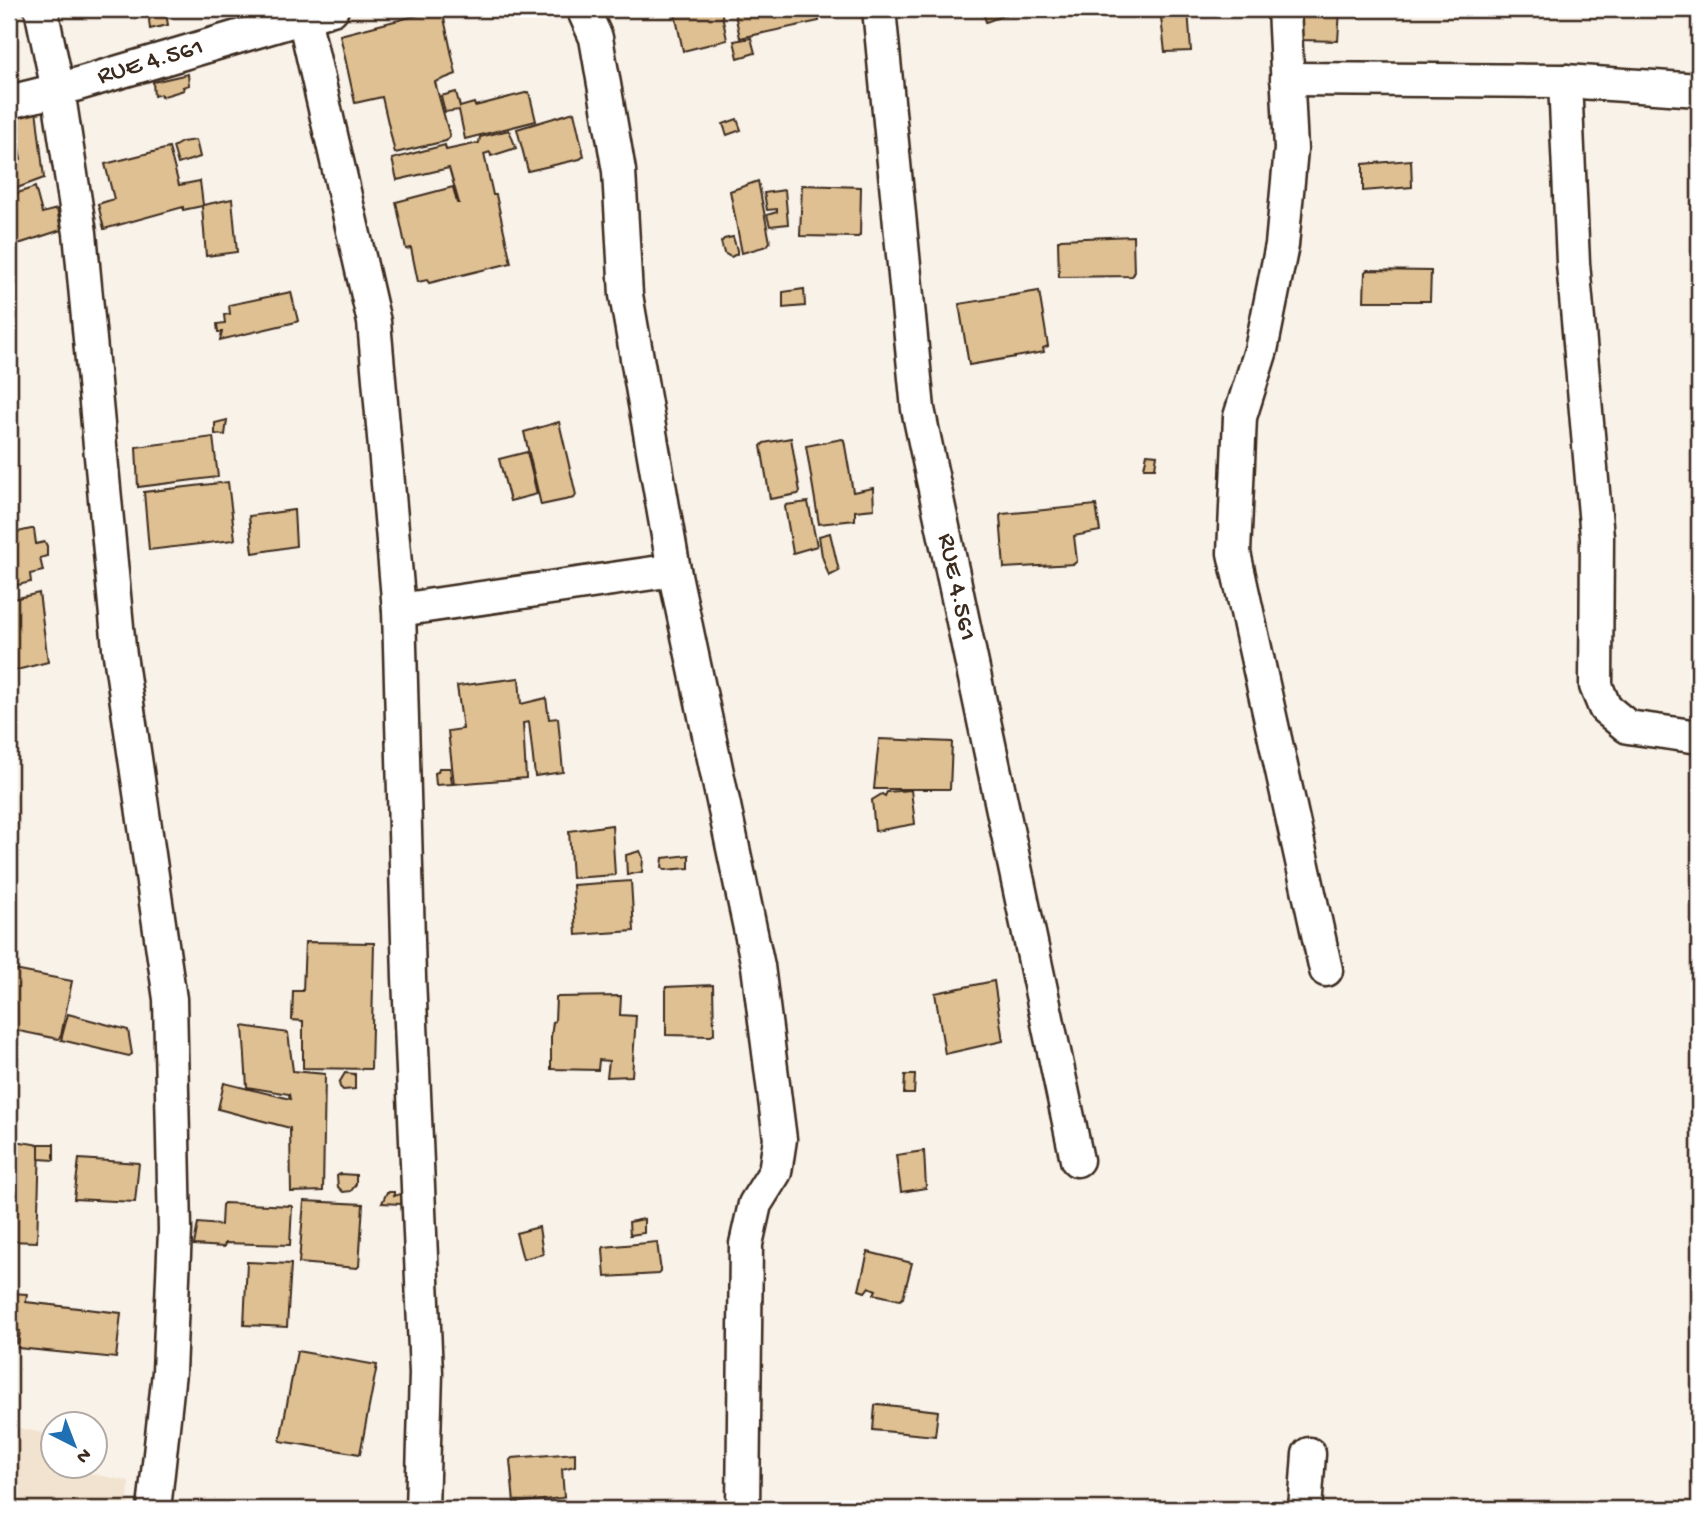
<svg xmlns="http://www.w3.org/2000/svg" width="1708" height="1518" font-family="'Gochi Hand',sans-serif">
<rect width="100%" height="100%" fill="#f9f2e9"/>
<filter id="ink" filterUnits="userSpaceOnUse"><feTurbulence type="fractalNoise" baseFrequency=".0143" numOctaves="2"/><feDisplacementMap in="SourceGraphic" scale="14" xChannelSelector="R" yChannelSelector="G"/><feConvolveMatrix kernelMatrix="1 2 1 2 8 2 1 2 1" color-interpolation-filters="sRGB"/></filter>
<g filter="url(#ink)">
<polygon fill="#f1e3cf" points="15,1427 52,1435 52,1466 65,1466 67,1469 129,1481 128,1509 40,1509 9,1504 9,1449"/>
<g fill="#dfc092" stroke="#3b2a1e" stroke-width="2">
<polygon points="442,9 456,74 435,82 450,137 446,141 395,153 382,97 355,103 340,35"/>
<polygon points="674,9 721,9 727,40 683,51"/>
<polygon points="734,9 817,9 819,21 740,38"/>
<polygon points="994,9 1018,9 1019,10 986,22 983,12"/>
<polygon points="1160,9 1188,9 1191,51 1165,52"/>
<polygon points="1300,9 1340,9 1338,41 1300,40"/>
<polygon points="166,13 168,25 150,29 149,20 151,16"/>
<polygon points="751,38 755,53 738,58 734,41"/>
<polygon points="188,74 189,85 183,87 184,90 161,97 161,94 154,96 153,82"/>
<polygon points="456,92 460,107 474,103 475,106 529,92 536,121 465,139 459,110 445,112 441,96"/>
<polygon points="36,109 44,178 9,191 9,147 12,162 21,159 16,133 19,129 16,114"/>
<polygon points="574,112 584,156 580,159 528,171 517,129"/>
<polygon points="737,119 741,130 727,135 723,124"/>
<polygon points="509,130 516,148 491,156 490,152 484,154 493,195 496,195 511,263 429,283 427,280 418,282 411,248 406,249 396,202 453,187 457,203 459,203 449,168 397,180 392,159 445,145 446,150 479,143 480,137"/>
<polygon points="196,140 200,157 178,164 173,147 182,142"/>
<polygon points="169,148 179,185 200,181 203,205 232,199 237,252 206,256 202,206 183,210 183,207 104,229 98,204 114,199 105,164"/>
<polygon points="1411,160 1412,187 1363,191 1363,164"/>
<polygon points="758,181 770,242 767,246 742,253 730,191"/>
<polygon points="802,185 861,187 860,235 858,237 800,236"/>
<polygon points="35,187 42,213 57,209 61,230 9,247 9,196"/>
<polygon points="785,190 788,224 770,226 767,215 777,212 777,209 767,210 764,193"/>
<polygon points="1133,236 1134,274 1132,276 1059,277 1058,241 1061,239"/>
<polygon points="733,237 737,250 737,254 731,257 724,253 721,242 724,239"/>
<polygon points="1367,270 1431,271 1430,301 1364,301 1365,272"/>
<polygon points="804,289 805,306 783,308 783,292"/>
<polygon points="1039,291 1048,346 1043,348 1044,352 969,365 959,304"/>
<polygon points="291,292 298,321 296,322 220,340 222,332 218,332 217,324 225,323 224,315 230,314 229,305"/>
<polygon points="227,420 225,435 215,434 215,423"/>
<polygon points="559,422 576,495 574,498 541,505 524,432"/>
<polygon points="213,437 218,477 138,487 136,447"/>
<polygon points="791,438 800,492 798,494 770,499 761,446 764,443"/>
<polygon points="842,439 844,440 853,492 873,488 874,509 855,511 855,520 819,524 806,446"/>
<polygon points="527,452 537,494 510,501 499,459"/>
<polygon points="1147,454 1157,455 1155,468 1144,468"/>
<polygon points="228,482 235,539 233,540 149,550 144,492"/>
<polygon points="808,502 817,546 793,553 785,507 786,505"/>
<polygon points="1096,505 1100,531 1074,536 1077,561 1074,564 1004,568 1000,516 1002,514"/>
<polygon points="294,510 296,546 253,553 249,516"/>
<polygon points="31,529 34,529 36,544 45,542 47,546 47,556 40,558 43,571 30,574 31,582 9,587 9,534"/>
<polygon points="830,533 839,571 829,576 822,556 819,536"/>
<polygon points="39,593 48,662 9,672 9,600"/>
<polygon points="519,678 521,704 546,698 549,719 558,718 563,772 535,776 529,722 523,723 526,778 454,784 448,731 463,729 457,686"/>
<polygon points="879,739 952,742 950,789 874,789"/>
<polygon points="439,768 450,768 452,784 436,785 435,773 438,772"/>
<polygon points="911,790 915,824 875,831 872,800 882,794 885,796 887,792"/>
<polygon points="612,825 615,875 572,878 569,831"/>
<polygon points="640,851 643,858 642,872 627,875 626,855"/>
<polygon points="689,855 689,868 665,870 662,867 663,858"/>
<polygon points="631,881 634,931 576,935 573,885"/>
<polygon points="305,942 374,943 371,1069 303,1068 303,1021 292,1020 293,991 303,991"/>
<polygon points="9,969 72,981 61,1036 58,1039 9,1029"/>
<polygon points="994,981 1003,1041 945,1054 935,993"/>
<polygon points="713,985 714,1034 711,1036 666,1035 666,987"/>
<polygon points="621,996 620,1015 636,1016 632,1076 607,1077 609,1061 599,1060 598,1070 551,1069 551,1037 553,1022 555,1021 556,998 558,997"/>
<polygon points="68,1014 128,1030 132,1054 129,1056 61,1040"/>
<polygon points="243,1026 288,1033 293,1071 325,1074 323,1191 291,1192 290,1128 218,1109 224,1083 290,1099 289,1094 247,1087"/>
<polygon points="345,1073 355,1074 355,1089 343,1090 340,1087 339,1083"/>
<polygon points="905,1075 915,1075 914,1094 904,1094"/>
<polygon points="9,1140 40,1145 37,1242 9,1241"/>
<polygon points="39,1144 54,1144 54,1160 39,1159"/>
<polygon points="924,1151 926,1188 901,1192 896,1155"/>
<polygon points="79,1159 139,1163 135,1202 74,1199"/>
<polygon points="340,1174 356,1175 356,1184 351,1191 343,1192 338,1187 337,1176"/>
<polygon points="387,1192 394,1192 394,1196 403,1193 401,1204 382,1203"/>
<polygon points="304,1201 363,1204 359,1266 357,1268 299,1263"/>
<polygon points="224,1203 292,1206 290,1245 225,1243 224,1247 194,1245 198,1223 221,1225 222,1205"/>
<polygon points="644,1219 644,1233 630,1235 629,1222"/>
<polygon points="539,1227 543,1254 523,1259 516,1233"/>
<polygon points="657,1242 661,1272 659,1274 605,1277 603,1249 604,1247"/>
<polygon points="868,1252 912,1263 903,1298 900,1300 874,1294 876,1290 869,1287 865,1292 859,1290"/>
<polygon points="247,1262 291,1264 287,1327 244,1325"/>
<polygon points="9,1293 27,1294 26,1302 121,1313 116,1358 18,1348 20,1331 9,1330"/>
<polygon points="9,1332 16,1333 16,1343 14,1345 9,1344"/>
<polygon points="297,1351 377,1365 360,1454 280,1441"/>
<polygon points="878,1404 938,1411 935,1436 873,1430 875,1406"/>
<polygon points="575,1453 575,1466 562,1469 564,1497 562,1498 514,1503 510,1460 512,1458"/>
</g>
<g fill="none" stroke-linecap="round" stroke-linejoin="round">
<defs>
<g id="street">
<polyline points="41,9 58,90 80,233 119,648 170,999 175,1230 169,1372 154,1509"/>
<polyline points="302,9 374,322 399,610 409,977 426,1373 422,1509"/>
<polyline points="583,9 596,38 619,171 626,295 674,570 758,966 780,1139 775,1172 755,1204 746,1244 743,1509"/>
<path id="s1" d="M879,9L918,409L1077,1160"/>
<polyline points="1284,9 1291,149 1282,245 1261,350 1240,417 1234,553 1326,970"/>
<polyline points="1287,79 1565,81 1699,90"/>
<polyline points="1565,81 1573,263 1597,537 1596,686 1605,708 1628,727 1699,737"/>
<path id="s2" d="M9,102L58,90L332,9"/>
<polyline points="399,610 674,570"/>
<polyline points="1305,1509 1309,1454"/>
</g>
</defs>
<use href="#street" stroke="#3b2a1e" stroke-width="37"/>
<use href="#street" stroke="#fff" stroke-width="32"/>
</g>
</g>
<g text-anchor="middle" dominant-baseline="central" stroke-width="5" stroke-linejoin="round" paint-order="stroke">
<g font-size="26" fill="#3b2a1e" stroke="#fff">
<text stroke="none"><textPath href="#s2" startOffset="147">RUE 4.561</textPath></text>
<text stroke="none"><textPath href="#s1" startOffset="584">RUE 4.561</textPath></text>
</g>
</g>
<rect width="1708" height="1518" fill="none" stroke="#fff" stroke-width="35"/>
<rect x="18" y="18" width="1673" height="1483" fill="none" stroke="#3b2a1e" stroke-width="2.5" filter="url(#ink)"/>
<g transform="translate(74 1445) rotate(138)"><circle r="33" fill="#ffffff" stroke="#b1aaa5" stroke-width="2"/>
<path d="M0-5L12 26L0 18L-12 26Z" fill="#1f6fb2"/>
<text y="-10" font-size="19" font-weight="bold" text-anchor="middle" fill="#3b2a1e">N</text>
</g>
</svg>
